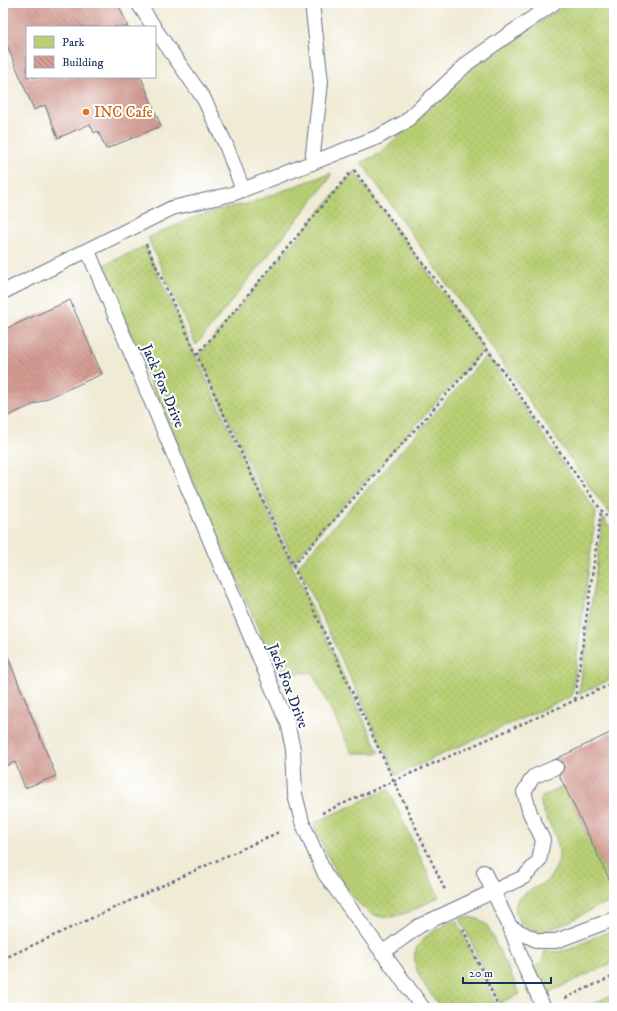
<svg xmlns="http://www.w3.org/2000/svg" width="617" height="1011" font-family="'IM FELL DW Pica',serif">
<defs>
<pattern id="green-dots" width="8" height="8" patternUnits="userSpaceOnUse"><rect width="8" height="8" fill="#b8cf74"/><path d="M2 2h.1M6 6h.1" fill="none" stroke="#9eb267" stroke-width="1.8" stroke-linecap="round"/></pattern>
<pattern id="building-back-hatch" width="6" height="6" patternUnits="userSpaceOnUse"><rect width="6" height="6" fill="#d49c92"/><path d="M-1 5l2 2M0 0l6 6M5-1l2 2" fill="none" stroke="#ab807a"/></pattern>
</defs>
<rect width="100%" height="100%" fill="#fff"/>
<filter id="ink" filterUnits="userSpaceOnUse"><feTurbulence type="fractalNoise" baseFrequency=".025" numOctaves="2"/><feDisplacementMap in="SourceGraphic" scale="8" xChannelSelector="R" yChannelSelector="G"/><feConvolveMatrix kernelMatrix="1 2 1 2 8 2 1 2 1" color-interpolation-filters="sRGB"/></filter>
<filter id="wash" filterUnits="userSpaceOnUse"><feTurbulence type="fractalNoise" baseFrequency=".012" numOctaves="4" result="noise"/><feDisplacementMap in="SourceGraphic" scale="16" xChannelSelector="R" yChannelSelector="G"/><feGaussianBlur stdDeviation="0.9" result="paint"/><feColorMatrix in="noise" values="0 0 0 0 0 0 0 0 0 0 0 0 0 0 0 0 0 1.4 0 .05"/><feComposite in="paint" operator="in"/></filter>
<g filter="url(#wash)">
<rect width="100%" height="100%" fill="#f0ebd5"/>
<g fill="url(#green-dots)" stroke="#6a7f69">
<polygon points="569,3 614,3 614,517 605,508 361,162 379,154 476,65"/>
<polygon points="354,171 484,349 294,561 199,355"/>
<polygon points="331,173 328,181 196,345 148,238 192,218 220,209 247,204"/>
<polygon points="145,246 379,753 352,753 312,672 279,676 100,267"/>
<polygon points="487,355 596,511 572,696 396,775 298,566"/>
<polygon points="603,518 614,532 614,678 579,694"/>
<path d="M565,786L609,880L612,878L614,882V904C609,904 603,904 599,906C578,915 534,949 518,918C507,896 532,891 545,882C553,876 560,862 559,852C558,833 542,817 540,798Z"/>
<path d="M388,789L439,897C422,905 401,919 382,917C352,913 328,855 316,832L314,823Z"/>
<polygon points="468,917 478,919 487,925 520,994 499,1003 460,918"/>
<path d="M457,920L497,1008H441C408,965 398,943 457,920Z"/>
<path d="M614,931V962L547,993L534,968L543,959L545,951C551,951 558,952 564,951C582,946 595,934 614,931Z"/>
<polygon points="614,994 614,1008 584,1008"/>
</g>
<g id="blocks">
<g fill="url(#building-back-hatch)">
<polygon points="3,3 118,3 128,27 27,27 27,77 141,77 161,126 106,149 98,131 94,133 90,124 58,138 45,105 34,110 3,36"/>
<polygon points="70,300 102,374 3,418 3,330"/>
<polygon points="3,645 56,776 25,788 15,762 3,767"/>
<polygon points="614,731 614,889 559,775 564,768 564,763 556,759"/>
</g>
</g>
</g>
<g filter="url(#ink)">
<use href="#blocks" fill-opacity="0" stroke="#667188" stroke-width="1"/>
<g fill="none" stroke-linecap="round" stroke-linejoin="round">
<defs>
<g id="lane">
<polyline points="138,3 154,27"/>
<polyline points="155,29 204,99 226,145 243,190"/>
<polyline points="312,163 321,82 312,3"/>
<polyline points="88,251 287,723 293,749 295,794 302,822 325,874 423,1008"/>
<polyline points="3,292 172,208 232,194 378,137 405,122 469,62 554,3"/>
<polyline points="484,872 510,927 526,970 544,1008"/>
<polyline points="510,927 538,941 556,941 614,919"/>
<polyline points="382,953 419,926 524,877 539,861 543,840 530,813 524,792 533,777 556,767"/>
</g>
</defs>
<use href="#lane" stroke="#667188" stroke-width="16"/>
<g stroke="#667188" stroke-width="2.5" stroke-dasharray="3 3" stroke-linecap="butt">
<polyline points="354,170 487,349 601,510 614,524"/>
<polyline points="146,244 293,566 445,890"/>
<polyline points="197,355 351,172"/>
<polyline points="293,566 487,349"/>
<polyline points="575,700 601,511"/>
<polyline points="322,813 614,683"/>
<polyline points="463,929 499,1008"/>
<polyline points="3,959 281,831"/>
<polyline points="565,998 614,976"/>
</g>
<use href="#lane" stroke="#fff" stroke-width="14"/>
</g>
</g>
<circle fill="#e8710a" stroke="#fff" stroke-width="1.5" cx="86" cy="112" r="4"/>
<g text-anchor="middle" dominant-baseline="central" stroke-width="4" stroke-linejoin="round" paint-order="stroke">
<g font-size="15" fill="#c56008" stroke="#fff" text-anchor="start">
<text x="94" y="112">INC Cafe</text>
</g>
<g font-size="15" fill="#1b2f5e" stroke="#fff">
<text transform="translate(163 386) rotate(67)">Jack Fox Drive</text>
<text transform="translate(288 686) rotate(69)">Jack Fox Drive</text>
</g>
</g>
<rect width="617" height="1011" fill="none" stroke="#fff" stroke-width="16"/>
<rect x="26" y="26" width="130" height="52" fill="#ffffff" stroke="#a4acbf"/>
<rect x="34" y="36" width="20" height="12" fill="#b8cf74" stroke="#a4acbf"/>
<text x="62" y="46" font-size="12" fill="#1b2f5e">Park</text>
<rect x="34" y="56" width="20" height="12" fill="url(#building-back-hatch)" stroke="#a4acbf"/>
<text x="62" y="66" font-size="12" fill="#1b2f5e">Building</text>
<path d="M463 977v6h88v-6" fill="none" stroke="#1b2f5e" stroke-width="2"/>
<text x="469" y="977" font-size="12" fill="#1b2f5e" stroke="#ffffff" stroke-width="3" paint-order="stroke">20 m</text>
</svg>
